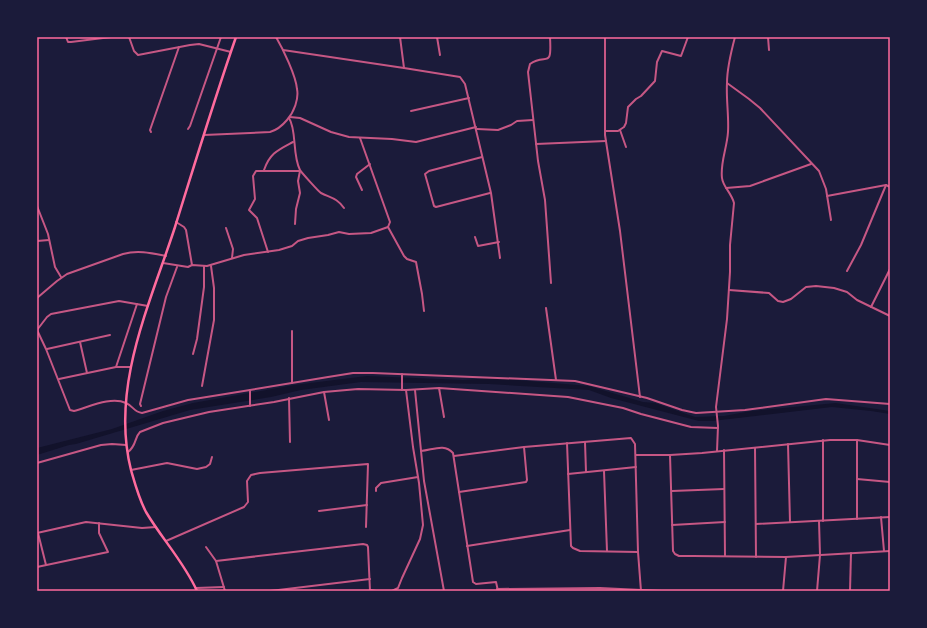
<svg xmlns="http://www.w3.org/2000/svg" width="927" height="628" font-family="Montserrat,sans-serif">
<rect width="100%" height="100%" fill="#1b1b3a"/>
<polygon fill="#12122b" points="367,376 463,380 493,378 589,386 643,402 655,403 695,417 724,416 751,411 836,403 890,411 890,414 871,411 832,407 712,421 699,421 611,398 589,390 489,384 361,382 301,390 271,397 190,410 76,444 69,445 37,455 37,448 112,429 163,411 193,403 294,385"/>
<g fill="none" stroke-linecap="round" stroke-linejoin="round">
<g stroke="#c65784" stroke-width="2">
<polyline points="66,37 68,42 71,42 111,37"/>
<polyline points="129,37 134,51 138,55 190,45 199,44 231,52"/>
<polyline points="400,37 404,68 460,77 465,84 491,193 500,258"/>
<polyline points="437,37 440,55"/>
<path d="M550,37C552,71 546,52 530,64L528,72L538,161L545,200L551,283"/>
<polyline points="605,37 605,135 620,231 640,397"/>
<polyline points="768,37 769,50"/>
<polyline points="283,50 404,68"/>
<polyline points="727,83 749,99 760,108 819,171 826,189 831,220"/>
<polyline points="411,111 469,98"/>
<polyline points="290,117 300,118 331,132 349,137 392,139 416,142 476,127"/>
<path d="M289,118C297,130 292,155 300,170C301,172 319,192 321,193C331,198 337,198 344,208"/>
<polyline points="188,129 190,126 221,37"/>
<polyline points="477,129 498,130 511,125 517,121 533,120"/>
<polyline points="620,130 626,147"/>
<polyline points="605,131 618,131 624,127 626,123 628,107 636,99 641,96 655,81 657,62 662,51 681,56 688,37"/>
<polyline points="151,132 150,130 179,47"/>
<path d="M204,135L270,132C277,130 282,126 287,120C294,112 299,99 297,89C296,76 283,49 276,37"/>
<polyline points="536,144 606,141"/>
<polyline points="482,157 429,171 425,174 434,206 436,207 490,193"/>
<path d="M264,170C270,153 278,150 293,142"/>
<polyline points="726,188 750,186 811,164"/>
<polyline points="362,190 356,177 357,174 370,164"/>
<polyline points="827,196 886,185 890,187"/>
<polyline points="37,206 48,234 55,267 61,277"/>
<polyline points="176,222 184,227 186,230 192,265"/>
<polyline points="295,224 296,209 300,193 298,181 300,171"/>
<polyline points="388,227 404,256 407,259 416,262 422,294 424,311"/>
<polyline points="226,228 233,249 232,258"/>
<polyline points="475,237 478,246 499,242"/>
<polyline points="37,241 49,240"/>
<polyline points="268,252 257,218 249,210 255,199 253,176 256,171 300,171"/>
<polyline points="163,263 188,267 192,265 207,266 244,255 279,250 292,246 298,241 308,238 328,235 339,232 349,234 371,233 388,227 390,222 360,138"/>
<polyline points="847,271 861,245 886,185"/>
<polyline points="729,290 769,293 778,301 783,302 791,299 806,287 816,286 834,288 847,292 857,300 890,316"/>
<path d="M37,298L57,281L67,274L123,254C138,250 151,253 166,256"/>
<polyline points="871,307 890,269"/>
<polyline points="546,308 556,380"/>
<path d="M37,330L46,349L70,410L74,411C89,407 111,396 126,403C133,406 134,412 142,413L188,400L250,390L328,377L353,373H373L575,381L647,398L682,410L696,413L745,410L826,399L890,404"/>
<polyline points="37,330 47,317 51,314 119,301 148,306"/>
<polyline points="80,342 87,373"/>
<polyline points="47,349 110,335"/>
<polyline points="193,354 197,339 204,287 204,266"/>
<polyline points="116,367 137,304"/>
<polyline points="402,374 402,390"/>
<polyline points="59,379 116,367 131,367"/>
<polyline points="292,383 292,331"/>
<polyline points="202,386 214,320 214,288 211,266"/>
<polyline points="439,388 444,417"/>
<polyline points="250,390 250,406"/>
<polyline points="415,390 424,481 444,591"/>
<polyline points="324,392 329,420"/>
<polyline points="289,398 290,442"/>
<polyline points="141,406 140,404 166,297 177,267"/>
<polyline points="823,440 823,521"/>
<polyline points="857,440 857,519"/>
<polyline points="585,442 586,472"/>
<polyline points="567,443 571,546 573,548 580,551 638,552"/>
<polyline points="788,444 790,522"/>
<polyline points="755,448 756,557"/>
<polyline points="724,450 725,556"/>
<path d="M421,451C433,450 444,443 453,453L473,582L476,584L496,582L498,591"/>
<path d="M717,451L718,426L716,407L727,319L730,272V245L734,203C731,192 723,187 722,178C720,163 727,148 728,132C729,116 726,99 727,83C727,67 731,52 735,37"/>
<path d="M128,452C137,445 134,438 140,432L163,423L209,412L274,402L324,392L358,389L406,390L439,388L568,397L623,408L641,414L691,427L718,428"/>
<polyline points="636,455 670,455 702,453 830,440 857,440 890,445"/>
<polyline points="670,455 673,551 675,554 679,556 693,556 786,557 890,551"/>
<polyline points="454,456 524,447 631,438 635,444 638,552 641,591"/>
<polyline points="37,463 101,445 112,444 126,445"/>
<polyline points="131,470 167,463 197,469 206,467 210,464 212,457"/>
<polyline points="604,471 607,551"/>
<polyline points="568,474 636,467"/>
<polyline points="857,479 890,482"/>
<polyline points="376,491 376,488 381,483 418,477"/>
<polyline points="672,491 724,489"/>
<polyline points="459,492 526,482 527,480 524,447"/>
<polyline points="319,511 367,505"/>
<polyline points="881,517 884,551"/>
<polyline points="756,524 890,517"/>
<polyline points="672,525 725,522"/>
<polyline points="37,533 86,522 142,528 156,527"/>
<polyline points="38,533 46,565"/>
<polyline points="166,541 244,507 248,502 247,481 251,475 260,473 368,464 366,527"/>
<polyline points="467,546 570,530"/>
<polyline points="206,547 216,561 225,591"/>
<polyline points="216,561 363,544 367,545 368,547 370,591"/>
<polyline points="37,567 108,552 99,533 99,523"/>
<polyline points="196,588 224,587"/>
<polyline points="497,589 600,588 662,591 732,591"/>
<polyline points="370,590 376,591"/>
<polyline points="270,591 370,579"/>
<polyline points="392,591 398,588 402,578 420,539 423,525 419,483 413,447 406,390"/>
<polyline points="783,591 786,557"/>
<polyline points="817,591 820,555 819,521"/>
<polyline points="850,591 851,553"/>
</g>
<path stroke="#ff6b9d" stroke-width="2.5" d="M197,591C184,562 162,539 146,512C139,499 135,484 131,470C110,387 150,304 175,227C195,163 214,100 236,37"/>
</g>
<rect width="927" height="628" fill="none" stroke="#1b1b3a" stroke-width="76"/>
<rect x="38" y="38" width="851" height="552" fill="none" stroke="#ff6b9d" stroke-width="1.5"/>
</svg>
